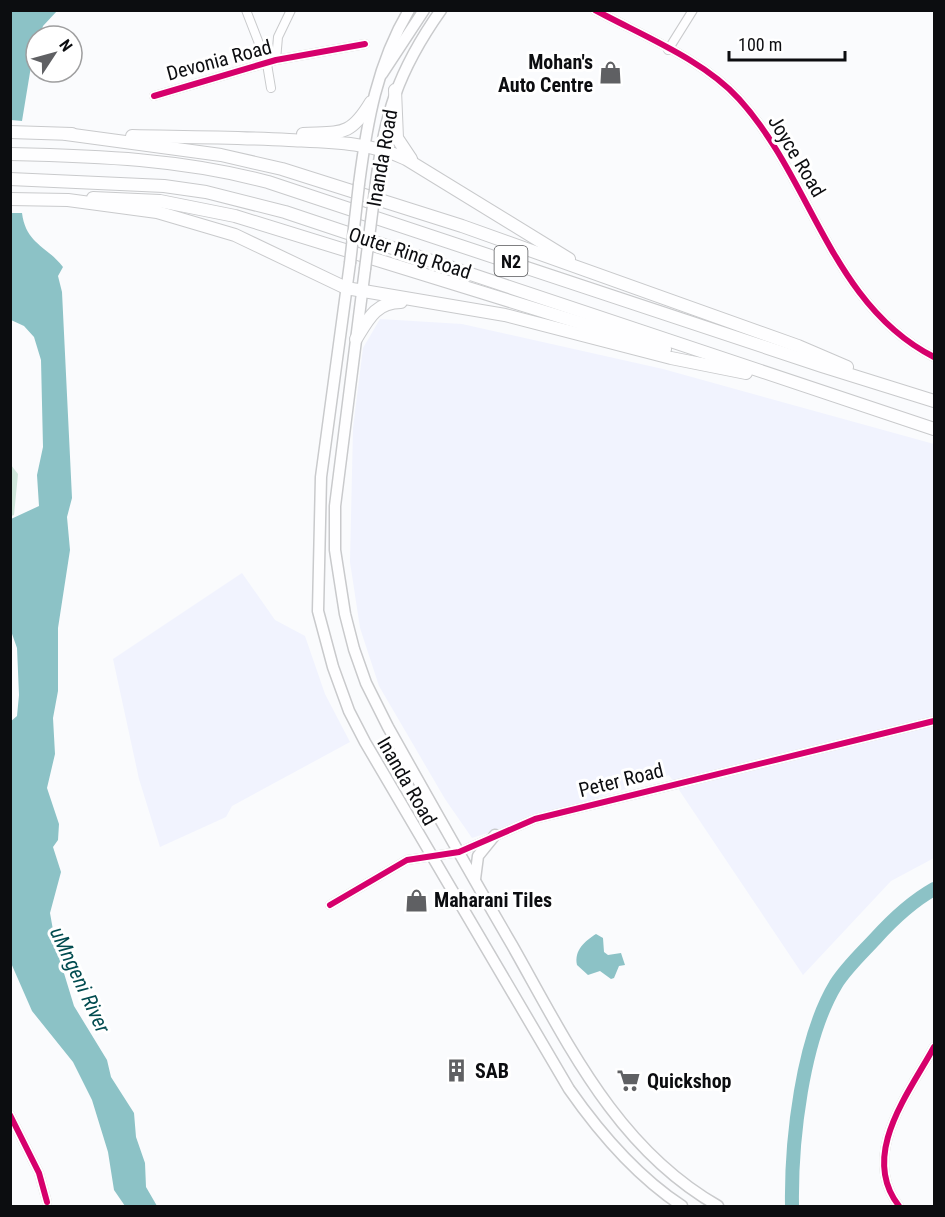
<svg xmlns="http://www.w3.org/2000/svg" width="945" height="1217" font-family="'Roboto Condensed',sans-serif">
<rect width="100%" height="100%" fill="#fafbfd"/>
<g fill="#f1f3fe">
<polygon points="380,319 462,324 663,369 934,444 934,858 891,881 803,975 669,775 472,838 445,799 379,686 360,628 350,562 353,428 363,348"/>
<polygon points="242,573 275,620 305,636 325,694 350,742 232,806 226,817 160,847 139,779 113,659"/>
</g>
<polygon fill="#d0e7dc" points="11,465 18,474 14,515 11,516"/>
<g fill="#8cc2c6">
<polygon points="10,11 57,11 43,26 40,36 36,36 22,121 11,120"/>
<path d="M11,213H22C26,244 47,246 63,267L58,276L62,292L72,498L67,517L70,550L58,628V691L53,718L55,754L47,788L59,824L58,840L53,847L61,872L50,913L56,947L74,1006L107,1060L111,1077L134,1113L136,1137L145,1163L146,1187L157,1206H125L114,1190L108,1152L92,1100L73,1062L32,1011L11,963L10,722L17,716L19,695L17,648L11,631V519L39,506L37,475L43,447L41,360L34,337L24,326L11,320Z"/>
<path d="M596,934L603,938L604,952L608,955L621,953L625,965L619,966L614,978L611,979L600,971L588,975L577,965C574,950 585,941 596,934Z"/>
</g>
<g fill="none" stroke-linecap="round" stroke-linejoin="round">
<path stroke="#8cc2c6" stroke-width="14" d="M792,1206C791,1141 802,1040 836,984C846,968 862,953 875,939C893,919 911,902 934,889"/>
<defs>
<g id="minor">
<polyline points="246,10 267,64 271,88"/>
<path d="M595,10C641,35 704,60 739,99C812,179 831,305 934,357"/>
<polyline points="668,50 693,10"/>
<polyline points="276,60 278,37 291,10"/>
<polyline points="154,96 276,60 365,44"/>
<polyline points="330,905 407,860 459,852 535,819 934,721"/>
<polyline points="10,1115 39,1173 47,1202"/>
<path d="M899,1206C859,1155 909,1093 934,1047"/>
</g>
<g id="major">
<polyline points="382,74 424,10"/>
<path d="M359,184C367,122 377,64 409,10"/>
<path d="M375,190C384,116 397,72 441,10"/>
<path d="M350,263L321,477L318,611L333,667L349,711L365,742L569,1089C599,1132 638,1177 682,1206"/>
<path d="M365,269L335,506V550L345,614L354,649L366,683L388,727C429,800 470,873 512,945C567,1042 616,1148 718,1206"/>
<polyline points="475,879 478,856 495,835"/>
</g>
<g id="highway">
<polyline points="395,90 397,138 411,159"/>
<polyline points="10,132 72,134"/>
<polyline points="66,134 221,155 282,169 462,226 798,346 847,367"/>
<path d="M303,134C341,132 350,137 371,102"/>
<path d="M132,136C184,137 236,137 289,140C329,142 369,142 406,159L569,259"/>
<path d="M10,154C100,156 181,159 268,182L822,366L934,401"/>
<polyline points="10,179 164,186 206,192 285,212 934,429"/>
<polyline points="93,198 160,201 235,216 665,349"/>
<polyline points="10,199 68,200 157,212 235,235 346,288 505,315 671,358 746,373"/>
<path d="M356,339C368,319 376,302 401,302"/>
</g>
</defs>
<use href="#minor" stroke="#c9cacc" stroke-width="10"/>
<use href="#major" stroke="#c9cacc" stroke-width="13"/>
<use href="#highway" stroke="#c9cacc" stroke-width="14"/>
<use href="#minor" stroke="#fefeff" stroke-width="8"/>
<use href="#major" stroke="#fefeff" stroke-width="10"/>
<use href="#highway" stroke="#fefeff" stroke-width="12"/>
<defs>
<g id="major-bridge">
<polyline points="350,263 359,184"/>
<polyline points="365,269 375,190"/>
</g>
</defs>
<use href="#major-bridge" stroke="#c9cacc" stroke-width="13" stroke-linecap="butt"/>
<use href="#major-bridge" stroke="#fefeff" stroke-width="10"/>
<defs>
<g id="cycleway">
<path d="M595,10C641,35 704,60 739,99C812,179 831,305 934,357"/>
<polyline points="154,96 276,60 365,44"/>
<polyline points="330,905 407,860 459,852 535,819 934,721"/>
<polyline points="10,1115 39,1173 47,1202"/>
<path d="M899,1206C859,1155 909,1093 934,1047"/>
</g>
</defs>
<use href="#cycleway" stroke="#fff" stroke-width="10"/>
<use href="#cycleway" stroke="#d6006c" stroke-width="6"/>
</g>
<defs>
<symbol id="shop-bare" viewBox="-9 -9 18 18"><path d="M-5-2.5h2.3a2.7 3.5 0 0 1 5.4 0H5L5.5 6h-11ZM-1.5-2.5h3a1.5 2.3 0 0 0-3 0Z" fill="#5f6063" stroke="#fff" stroke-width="2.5" paint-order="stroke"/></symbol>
<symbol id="building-bare" viewBox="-9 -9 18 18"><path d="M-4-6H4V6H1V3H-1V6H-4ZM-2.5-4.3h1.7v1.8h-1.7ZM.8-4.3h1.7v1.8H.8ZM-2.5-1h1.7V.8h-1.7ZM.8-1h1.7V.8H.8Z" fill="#5f6063" stroke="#fff" stroke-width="2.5" paint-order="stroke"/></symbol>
<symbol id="supermarket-bare" viewBox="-9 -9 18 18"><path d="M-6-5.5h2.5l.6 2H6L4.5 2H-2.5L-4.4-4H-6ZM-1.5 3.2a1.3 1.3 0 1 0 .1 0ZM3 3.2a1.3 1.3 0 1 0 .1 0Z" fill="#5f6063" stroke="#fff" stroke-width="2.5" paint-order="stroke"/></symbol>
</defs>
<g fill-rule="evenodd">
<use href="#shop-bare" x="594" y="56" width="33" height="33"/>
<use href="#shop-bare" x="400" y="884" width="33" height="33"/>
<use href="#building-bare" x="440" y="1054" width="33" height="33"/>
<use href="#supermarket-bare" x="612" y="1064" width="33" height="33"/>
</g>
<g text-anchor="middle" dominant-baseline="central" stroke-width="6" stroke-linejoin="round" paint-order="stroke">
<rect fill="#fff" stroke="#555658" stroke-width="1.5" x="494.5" y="246" width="33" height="30" rx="4.5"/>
<g font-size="18" font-weight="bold" fill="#0c0d10">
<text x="511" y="261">N2</text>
</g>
<g font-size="20" fill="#0c0d10" stroke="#fff">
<text transform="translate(219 60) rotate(-15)">Devonia Road</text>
<text transform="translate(797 156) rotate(59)">Joyce Road</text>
<text transform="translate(382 158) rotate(-80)">Inanda Road</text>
<text transform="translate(410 253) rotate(18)">Outer Ring Road</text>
<text transform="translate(621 780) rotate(-14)">Peter Road</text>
<text transform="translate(407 781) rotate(60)">Inanda Road</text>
</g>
<g font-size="20" font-weight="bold" fill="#0c0d10" stroke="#fff" text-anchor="start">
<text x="593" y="62" text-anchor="end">Mohan's<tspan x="593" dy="23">Auto Centre</tspan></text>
<text x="434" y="900">Maharani Tiles</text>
<text x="475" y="1071">SAB</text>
<text x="647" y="1081">Quickshop</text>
</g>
<g font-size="21" font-style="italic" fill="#014b4f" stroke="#fff">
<text transform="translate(80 980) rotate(65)">uMngeni River</text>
</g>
</g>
<rect width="945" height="1217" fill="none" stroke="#0c0d10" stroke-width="24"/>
<g transform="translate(54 54) rotate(54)"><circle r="28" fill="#ffffff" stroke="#9e9e9f" stroke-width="1.5"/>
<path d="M0-4.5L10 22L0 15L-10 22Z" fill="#5f6063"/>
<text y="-9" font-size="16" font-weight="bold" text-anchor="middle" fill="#0c0d10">N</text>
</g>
<path d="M729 51v9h116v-9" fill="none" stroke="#0c0d10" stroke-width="3"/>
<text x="738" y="51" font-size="18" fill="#0c0d10" stroke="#ffffff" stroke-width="4.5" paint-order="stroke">100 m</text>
</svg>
